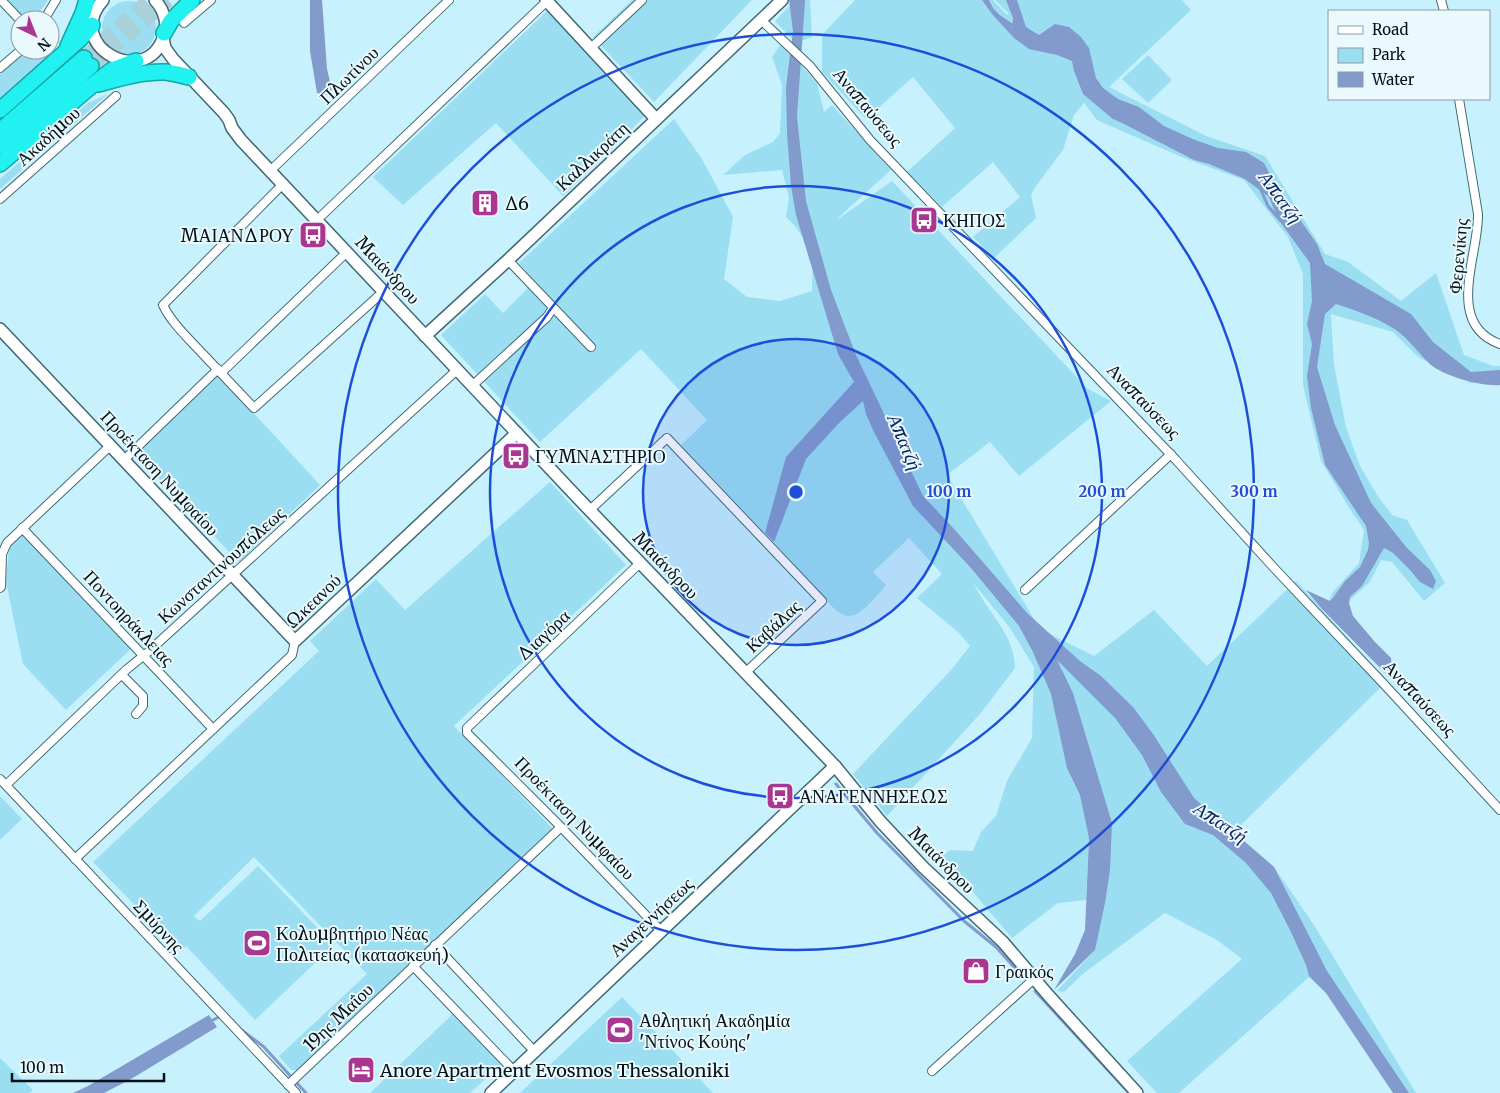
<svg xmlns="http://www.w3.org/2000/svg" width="1500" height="1093" font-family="Merriweather,serif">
<rect width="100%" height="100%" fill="#c7f1fd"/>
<g fill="#9bdef2">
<polygon points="7,0 48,0 34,20 26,20"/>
<polygon points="632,0 752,0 654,102 593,37"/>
<polygon points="795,0 810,0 812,37 796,43 775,21"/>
<polygon points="855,0 993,0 1006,14 1010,15 995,0 1182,0 1191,10 1109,87 1206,136 1265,156 1325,254 1348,262 1401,301 1436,273 1464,355 1493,366 1500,366 1500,383 1470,383 1418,357 1393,332 1331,314 1334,365 1346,427 1360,466 1377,495 1392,515 1407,520 1445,583 1424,601 1392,562 1381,560 1370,582 1350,600 1346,611 1327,607 1332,593 1359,563 1364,530 1348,506 1321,461 1303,385 1303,274 1288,237 1244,180 1184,158 1097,120 1084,103 1074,115 1063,150 1036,186 1031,195 1036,218 994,258 973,237 1020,197 993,162 942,207 907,172 955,128 913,77 866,119 822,72 822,35"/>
<circle cx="129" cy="28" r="27"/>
<polygon points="548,10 646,115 563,196 496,123 403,205 373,177"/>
<path d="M782,42L817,84L824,112L832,105L891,170L839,217L838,219L892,181L1088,389L1111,401L1019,476L990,442L947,475L1040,629L1094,656L1154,610L1207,666L1296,581L1387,681L1234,832L1274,867L1314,925L1416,1093H1394L1326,993L1309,977L1179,1093H1157L1127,1061L1242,959L1217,940L1165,913L1084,973L1064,992L1057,991L1095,950L1089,838L1086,900L1058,903L1012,938L961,878L925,848L938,859L950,850L973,851L981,832L996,816L1007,781L1032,738L1034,667L1010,628L974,584C986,611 1015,634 1015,668L980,714L887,816L853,774L952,669L970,646L958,632L917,598L942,574L909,538L873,572L886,585C878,594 862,616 849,616C837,616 822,595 814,587C771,539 726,492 681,445L707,420L641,349L540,442L441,335L485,294L503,313L535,281L519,263L674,119L702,159L733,217L724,279L747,297L780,301L812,291L813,253L796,227L786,217L789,197L782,170L723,175L745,155L773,142L780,133L782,85L772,57Z"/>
<polygon points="27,50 47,50 52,54 0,98 0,74"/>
<polygon points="1148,55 1172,80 1148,103 1122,79"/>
<polygon points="108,94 0,189 0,179 88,103"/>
<polygon points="218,374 320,485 239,562 133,452"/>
<polygon points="550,482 626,565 454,726 554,830 298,1070 291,1070 279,1056 367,974 254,857 194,916 200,921 258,866 334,945 255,1020 186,946 180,952 93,862 319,651 310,641 376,579 405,610"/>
<polygon points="26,532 134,646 66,710 23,664 6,582 9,547"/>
<polygon points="0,796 22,819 0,840"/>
<polygon points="622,997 713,1093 520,1093"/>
<polygon points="457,1010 504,1062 470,1093 370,1093"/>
<polygon points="0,1058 33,1090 30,1093 0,1093"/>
</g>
<g fill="#839acd">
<polygon points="310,0 322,0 327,69 332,90 326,95 317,93 310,51"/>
<polygon points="789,0 805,0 805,2 797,117 806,201 831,290 856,355 923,496 956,531 1027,613 1080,661 1101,676 1133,707 1153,734 1194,798 1274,867 1327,971 1409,1093 1393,1093 1326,993 1309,976 1306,965 1290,930 1271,893 1246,863 1213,835 1185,824 1161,792 1142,755 1115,718 1057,660 1073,693 1112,823 1110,870 1105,903 1095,950 1054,990 1075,954 1085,930 1089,838 1080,795 1067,768 1051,694 1033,652 1019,626 971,568 913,506 873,430 866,414 863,401 839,423 806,459 774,542 765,533 786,457 854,382 838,354 796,215 791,186 787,133 786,87 793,31"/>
<path d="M982,0H989L993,8L1012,28L1013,18L1006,0H1017L1026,27L1039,35L1055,24L1069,27L1081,37L1089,48L1096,78L1103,88L1118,99L1139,107L1164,126L1195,140L1218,148L1246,152L1264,163L1275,184L1317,244L1325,264L1411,314L1433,342L1471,372L1500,370V385C1483,387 1444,376 1431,365C1419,354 1409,339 1396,330C1377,318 1358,311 1336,304L1325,314L1317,367L1335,425L1371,503L1407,548L1430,570L1436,581L1433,589L1420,582L1410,570L1393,553L1384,548L1362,586L1350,597L1349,603L1353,616L1375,642L1391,658L1393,681L1322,609L1306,590L1330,601L1332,599L1345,581L1360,567L1368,550L1369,543L1366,526L1325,465L1311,408L1307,376L1312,344L1307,324L1312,301L1310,263L1278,219L1269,197L1245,179L1209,164L1194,160L1124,124L1113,119L1083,94L1074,71L1072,61L1057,55L1029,49L1014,38L992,14Z"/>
<polygon points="209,1015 217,1027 131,1079 104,1093 73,1093 88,1086"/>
</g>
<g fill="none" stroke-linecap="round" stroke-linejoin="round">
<g stroke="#839acd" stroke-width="3">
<polyline points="1000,17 1016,28"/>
<polyline points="1260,188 1268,206 1280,220"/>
<polyline points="836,784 877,833 964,921 996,947 1023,977"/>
<polyline points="1035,991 1129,1093"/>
<polyline points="209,1022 221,1016"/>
<polyline points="239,1028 264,1047 306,1093"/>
</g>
<g stroke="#aad0da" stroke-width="15" stroke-dasharray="15 8" stroke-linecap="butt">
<polyline points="84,58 150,0"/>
<polyline points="91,66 168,0"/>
</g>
<defs>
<g id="street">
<polyline points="1,0 20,20"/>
<polyline points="1441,0 1444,11"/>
<polyline points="44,20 56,0"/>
<polyline points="761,20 810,66 870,140 1176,460 1275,569 1381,681 1500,810"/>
<polyline points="184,23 211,0"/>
<polyline points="591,48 642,0"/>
<polyline points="0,68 21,50"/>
<path d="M1459,99L1478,214C1479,255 1444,324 1500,344"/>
<polyline points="270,171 449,0"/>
<path d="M283,184L163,305C171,322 187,337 200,351C218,370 236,389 254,408L384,291"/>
<polyline points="0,199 116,96"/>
<polyline points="317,220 547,1"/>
<polyline points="508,260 591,347"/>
<polyline points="221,373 347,252"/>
<polyline points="472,386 547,317 553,308"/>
<polyline points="125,459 218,369"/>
<polyline points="590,510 667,438 822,601 745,673"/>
<polyline points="22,528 213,729"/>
<polyline points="640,563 467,728 467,733 561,827 661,931"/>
<polyline points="0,588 1,587 2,554 7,543 111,445"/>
<polyline points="1025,590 1171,454"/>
<polyline points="122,675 143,696 143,706 136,714"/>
<polyline points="0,779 296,1093"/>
<polyline points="6,785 126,670 148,652 457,370"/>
<polyline points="75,859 292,655 295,641"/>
<polyline points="435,945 535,1052"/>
<polyline points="413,966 514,1071"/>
<polyline points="932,1071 1034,979"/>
<polyline points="288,1085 561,827"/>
</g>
<g id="secondary">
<path d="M103,0C62,46 146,91 164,36C168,23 164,10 155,0"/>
<polyline points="546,0 656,119"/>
<polyline points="163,38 165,48 173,59 224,113 229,120 232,128 241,140 576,496 835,766 880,821 923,867 1003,942 1049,996 1137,1093"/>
<polyline points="0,329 295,641 517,433"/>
<polyline points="425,336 508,260 782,0"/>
<polyline points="491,1093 835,766"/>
</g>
<g id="highway">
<polyline points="164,33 171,21 192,0"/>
<polyline points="68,46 83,13 87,0"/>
<path d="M98,84C120,78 143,71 166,72C173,73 182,75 189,77"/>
<polyline points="0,110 80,39 92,25"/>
<polyline points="0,131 84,58"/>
<polyline points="0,146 91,66"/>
<polyline points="0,164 90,87 112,70 136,61"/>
</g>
</defs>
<use href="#street" stroke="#426873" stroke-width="10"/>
<use href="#secondary" stroke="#426873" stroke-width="14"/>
<use href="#highway" stroke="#18a3a5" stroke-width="18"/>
<use href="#street" stroke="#fff" stroke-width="8"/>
<use href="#secondary" stroke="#fff" stroke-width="11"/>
<use href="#highway" stroke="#22f1f1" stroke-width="15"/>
</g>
<circle cx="796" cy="492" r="153" fill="#1d4ed8" fill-opacity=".12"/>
<g fill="none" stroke="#1d4ed8" stroke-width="2.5">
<circle cx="796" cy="492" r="153"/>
<circle cx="796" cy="492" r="306"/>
<circle cx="796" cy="492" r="458"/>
</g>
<defs>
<symbol id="building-square" viewBox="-11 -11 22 22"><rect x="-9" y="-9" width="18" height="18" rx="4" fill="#a93792" stroke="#e9f9fe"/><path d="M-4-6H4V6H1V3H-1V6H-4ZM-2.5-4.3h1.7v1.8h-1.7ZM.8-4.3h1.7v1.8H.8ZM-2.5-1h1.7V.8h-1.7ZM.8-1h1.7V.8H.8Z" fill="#fff"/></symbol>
<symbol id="bus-square" viewBox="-11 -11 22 22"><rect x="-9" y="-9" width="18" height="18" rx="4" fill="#a93792" stroke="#e9f9fe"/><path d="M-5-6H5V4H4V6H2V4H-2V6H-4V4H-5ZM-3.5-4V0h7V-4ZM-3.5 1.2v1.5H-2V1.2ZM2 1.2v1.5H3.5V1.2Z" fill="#fff"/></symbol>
<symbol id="stadium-square" viewBox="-11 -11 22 22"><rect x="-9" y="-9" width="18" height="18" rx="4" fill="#a93792" stroke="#e9f9fe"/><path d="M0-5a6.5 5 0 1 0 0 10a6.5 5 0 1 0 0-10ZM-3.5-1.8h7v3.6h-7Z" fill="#fff"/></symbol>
<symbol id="shop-square" viewBox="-11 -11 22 22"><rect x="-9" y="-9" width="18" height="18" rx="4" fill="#a93792" stroke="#e9f9fe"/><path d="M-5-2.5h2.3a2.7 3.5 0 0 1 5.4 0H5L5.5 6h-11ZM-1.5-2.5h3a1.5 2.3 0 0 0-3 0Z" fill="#fff"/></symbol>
<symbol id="hotel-square" viewBox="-11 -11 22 22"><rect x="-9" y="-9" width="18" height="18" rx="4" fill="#a93792" stroke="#e9f9fe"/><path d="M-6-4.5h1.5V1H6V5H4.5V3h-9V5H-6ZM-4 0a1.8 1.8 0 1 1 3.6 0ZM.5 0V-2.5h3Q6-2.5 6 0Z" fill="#fff"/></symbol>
</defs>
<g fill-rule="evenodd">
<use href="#building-square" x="469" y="187" width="32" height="32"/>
<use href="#bus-square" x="908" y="204" width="32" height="32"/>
<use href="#bus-square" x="297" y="219" width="32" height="32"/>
<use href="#bus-square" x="500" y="440" width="32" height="32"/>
<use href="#bus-square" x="764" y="780" width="32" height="32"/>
<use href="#stadium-square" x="241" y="927" width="32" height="32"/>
<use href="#shop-square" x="960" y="955" width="32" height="32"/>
<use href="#stadium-square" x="604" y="1014" width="32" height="32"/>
<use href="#hotel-square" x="345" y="1054" width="32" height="32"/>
</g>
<g text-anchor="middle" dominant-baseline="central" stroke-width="4" stroke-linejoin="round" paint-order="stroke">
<g font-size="18" fill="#041217" stroke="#e9f9fe">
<text transform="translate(349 75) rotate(-44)">Πλωτίνου</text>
<text transform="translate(868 107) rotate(50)">Αναπαύσεως</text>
<text transform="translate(48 136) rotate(-42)">Ακαδήμου</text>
<text transform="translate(592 156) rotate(-43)">Καλλικράτη</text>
<text transform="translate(1458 256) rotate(-85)">Φερενίκης</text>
<text transform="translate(388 270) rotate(47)">Μαιάνδρου</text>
<text transform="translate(1144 401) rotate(46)">Αναπαύσεως</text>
<text transform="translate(160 473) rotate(47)">Προέκταση Νυμφαίου</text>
<text transform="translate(221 565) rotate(-42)">Κωνσταντινουπόλεως</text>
<text transform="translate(666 565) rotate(46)">Μαιάνδρου</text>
<text transform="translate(313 601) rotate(-44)">Ωκεανού</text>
<text transform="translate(129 618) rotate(47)">Ποντοηράκλειας</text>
<text transform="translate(773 626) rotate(-43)">Καβάλας</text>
<text transform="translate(543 635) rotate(-43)">Διαγόρα</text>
<text transform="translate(1420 698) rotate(47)">Αναπαύσεως</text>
<text transform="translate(575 818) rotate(46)">Προέκταση Νυμφαίου</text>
<text transform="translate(942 860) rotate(45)">Μαιάνδρου</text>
<text transform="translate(651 917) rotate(-43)">Αναγεννήσεως</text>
<text transform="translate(159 926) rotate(47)">Σμύρνης</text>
<text transform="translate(338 1017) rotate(-44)">19ης Μαΐου</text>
</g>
<g font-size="18" fill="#041217" stroke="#e9f9fe" text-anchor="start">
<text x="504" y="203">Δ6</text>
<text x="943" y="220">ΚΗΠΟΣ</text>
<text x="294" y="235" text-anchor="end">ΜΑΙΑΝΔΡΟΥ</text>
<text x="535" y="456">ΓΥΜΝΑΣΤΗΡΙΟ</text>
<text x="799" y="796">ΑΝΑΓΕΝΝΗΣΕΩΣ</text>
<text x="276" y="933">Κολυμβητήριο Νέας<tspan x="276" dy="21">Πολιτείας (κατασκευή)</tspan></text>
<text x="995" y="971">Γραικός</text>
<text x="639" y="1020">Αθλητική Ακαδημία<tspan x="639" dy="21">'Ντίνος Κούης'</tspan></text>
<text x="380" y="1070">Anore Apartment Evosmos Thessaloniki</text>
</g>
<g font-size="19" font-style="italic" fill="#0f235e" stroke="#e9f9fe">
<text transform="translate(1281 197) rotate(54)">Απατζή</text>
<text transform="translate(905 442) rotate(67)">Απατζή</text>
<text transform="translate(1221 822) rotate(33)">Απατζή</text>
</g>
</g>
<circle cx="796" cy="492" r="8" fill="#1d4ed8" stroke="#e9f9fe" stroke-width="2.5"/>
<g font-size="15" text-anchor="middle" font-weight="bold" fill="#1d4ed8" stroke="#e9f9fe" stroke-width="4" stroke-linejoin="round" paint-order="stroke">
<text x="949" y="497">100 m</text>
<text x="1102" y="497">200 m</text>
<text x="1254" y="497">300 m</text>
</g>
<rect x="1328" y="10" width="162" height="90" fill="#e9f9fe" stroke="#8d9da2"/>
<rect x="1338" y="26" width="25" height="8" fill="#ffffff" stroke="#8d9da2"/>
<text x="1372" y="35" font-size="15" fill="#041217">Road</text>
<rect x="1338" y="48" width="25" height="15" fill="#9bdef2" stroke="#8d9da2"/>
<text x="1372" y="60" font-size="15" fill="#041217">Park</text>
<rect x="1338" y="72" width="25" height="15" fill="#839acd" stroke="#8d9da2"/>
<text x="1372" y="85" font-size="15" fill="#041217">Water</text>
<g transform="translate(35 35) rotate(137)"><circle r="24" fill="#e9f9fe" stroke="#8d9da2"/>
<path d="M0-4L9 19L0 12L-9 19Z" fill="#a93792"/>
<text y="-8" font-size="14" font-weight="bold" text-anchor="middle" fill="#041217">N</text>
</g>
<path d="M12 1073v8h152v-8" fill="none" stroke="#041217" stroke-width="2.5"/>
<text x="20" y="1073" font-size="15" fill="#041217" stroke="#e9f9fe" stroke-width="4" paint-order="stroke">100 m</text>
</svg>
